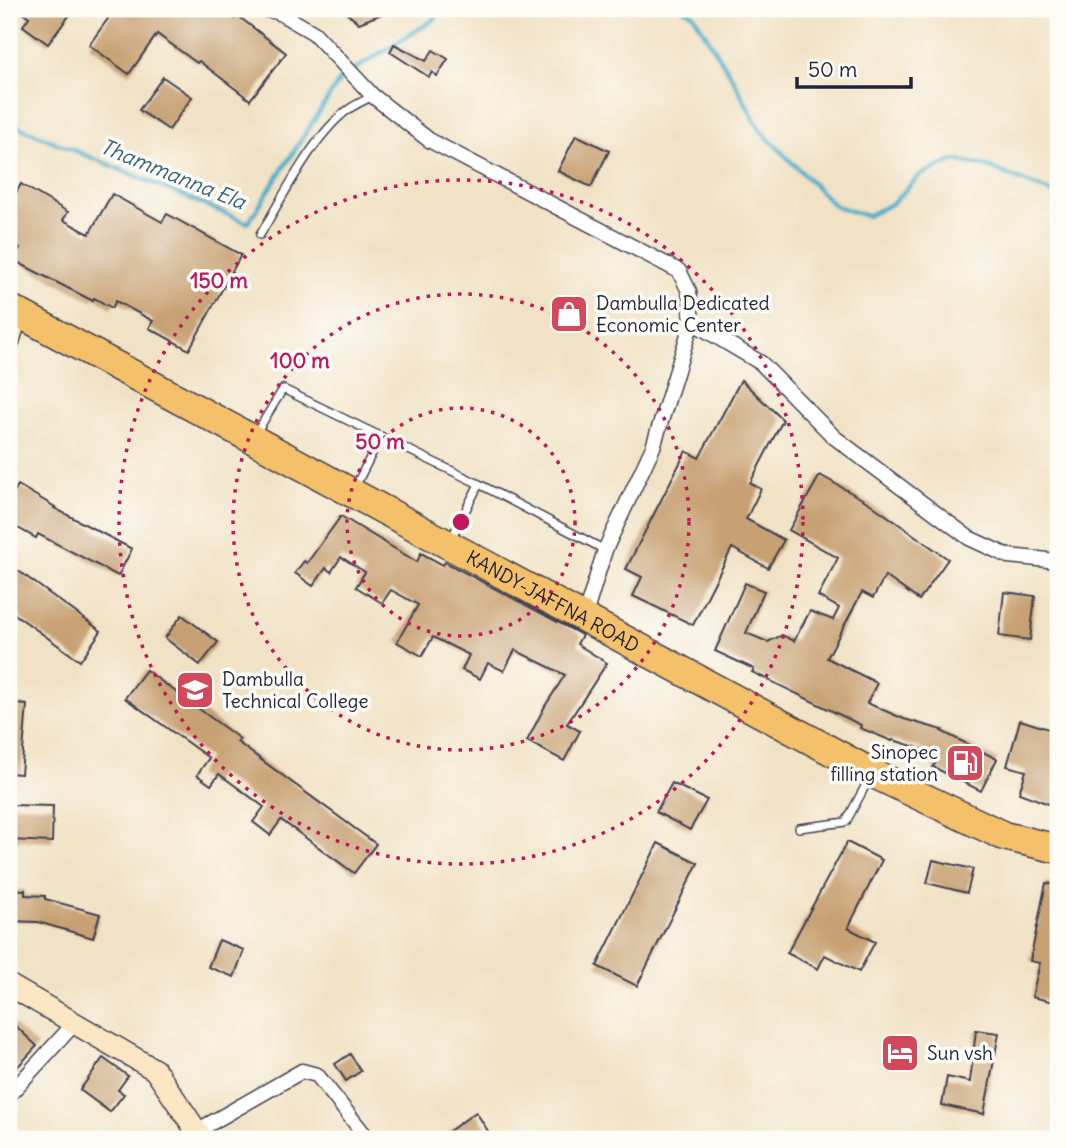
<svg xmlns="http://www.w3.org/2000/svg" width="1067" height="1148" font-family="Delius,sans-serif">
<rect width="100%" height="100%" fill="#fdfcf7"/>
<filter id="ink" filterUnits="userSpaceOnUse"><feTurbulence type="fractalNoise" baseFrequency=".0143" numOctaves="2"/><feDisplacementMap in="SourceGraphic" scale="14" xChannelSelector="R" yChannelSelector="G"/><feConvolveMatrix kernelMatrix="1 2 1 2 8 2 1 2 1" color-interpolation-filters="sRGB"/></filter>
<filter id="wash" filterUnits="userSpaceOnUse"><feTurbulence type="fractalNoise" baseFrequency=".00686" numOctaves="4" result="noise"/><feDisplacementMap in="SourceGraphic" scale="28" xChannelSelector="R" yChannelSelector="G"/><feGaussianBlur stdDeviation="1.57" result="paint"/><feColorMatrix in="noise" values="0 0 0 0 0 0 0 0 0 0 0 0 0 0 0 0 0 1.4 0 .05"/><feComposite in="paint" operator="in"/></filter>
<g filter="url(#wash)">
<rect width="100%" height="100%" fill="#f1e2c5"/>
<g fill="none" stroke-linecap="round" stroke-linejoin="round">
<g stroke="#4aafc9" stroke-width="4.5">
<polyline points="683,9 693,14 733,79 760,130 835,206 867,216 893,203 920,175 955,160 986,166 1053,193"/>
<polyline points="9,123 248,223 341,78 435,19 439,9"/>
</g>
</g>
<g id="blocks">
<g fill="#c7a173">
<polygon points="18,9 74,9 48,44 23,26 29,17"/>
<polygon points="115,9 220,9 235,19 238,16 286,53 250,100 199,61 197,63 157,34 129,74 89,45"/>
<polygon points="341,9 394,9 359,23"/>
<polygon points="394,44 426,61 433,50 448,59 437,76 432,72 429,77 390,52"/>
<polygon points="163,77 192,97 169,130 139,110"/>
<polygon points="576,135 609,151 591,187 558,171"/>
<polygon points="21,184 68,212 63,220 89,234 112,194 162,222 167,214 241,255 189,350 149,328 153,321 116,301 112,308 94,298 93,301 13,260 20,248 9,242 9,205"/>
<polygon points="741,380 783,420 750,483 761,489 746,519 784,540 768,568 732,548 693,625 633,596 642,577 626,569 686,451 699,458"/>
<polygon points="820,475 869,503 948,559 919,600 885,576 873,598 862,592 827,658 877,683 867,703 904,719 942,730 941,731 997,759 981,791 933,767 938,758 921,752 922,749 893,740 892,741 860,728 861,725 752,672 754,669 715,651 745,583 764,591 746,633 768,642 782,635 794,641 810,611 833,620 839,608 818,596 838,558 789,530"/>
<polygon points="18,485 55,507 54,508 132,549 118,576 38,534 36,538 9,523 9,500"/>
<polygon points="341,516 417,562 421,553 443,565 445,562 582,635 577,644 607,663 567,724 580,731 564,761 527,741 545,706 565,675 515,650 504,671 488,663 480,679 462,670 469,655 433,637 422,656 397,642 418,605 391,590 382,603 356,587 365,572 341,557 331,572 326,568 313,586 295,573 304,561 307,563"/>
<polygon points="9,564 101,631 80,661 9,610"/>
<polygon points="1004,592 1035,596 1030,640 999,636"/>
<polygon points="182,615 218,642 200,665 165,638"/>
<polygon points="146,670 240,739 237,742 376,844 354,873 281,820 270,835 253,822 264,807 219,774 211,785 197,775 209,758 125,698"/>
<polygon points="9,703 27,705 21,774 9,773"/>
<polygon points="1020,720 1058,732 1058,795 1054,806 1019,793 1026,771 1007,766"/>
<polygon points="672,783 707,800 690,830 656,812"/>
<polygon points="9,805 53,806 52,842 9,840"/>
<polygon points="847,842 882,860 848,928 875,942 859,972 825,955 818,969 787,953"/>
<polygon points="658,843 698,863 637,986 597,966"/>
<polygon points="933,860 973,869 967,893 927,883"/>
<polygon points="1046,883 1058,885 1058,942 1053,968 1058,969 1058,1003 1032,997 1040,963 1030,961"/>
<polygon points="9,889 25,890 25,895 45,896 45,899 100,914 93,938 38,922 9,921"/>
<polygon points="219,940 244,950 234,977 208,967"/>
<polygon points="9,1020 37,1046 9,1076"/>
<polygon points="976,1030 999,1033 984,1114 942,1105 947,1077 970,1082"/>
<polygon points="350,1054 361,1071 346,1081 335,1064"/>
<polygon points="103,1058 128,1076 118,1090 124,1094 110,1112 80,1090"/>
<polygon points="476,1112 493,1139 438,1139"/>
</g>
</g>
</g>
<g filter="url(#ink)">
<use href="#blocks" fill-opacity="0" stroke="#413f50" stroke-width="2"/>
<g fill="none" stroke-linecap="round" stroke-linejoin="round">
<defs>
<g id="lane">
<path d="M260,235C283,197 313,135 349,109C356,104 365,100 373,96"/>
<polyline points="255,435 283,389 479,484 605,550"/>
<polyline points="354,489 381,436"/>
<polyline points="451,539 479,484"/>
<polyline points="799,828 846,822 870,777"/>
</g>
<g id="street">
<polyline points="261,9 278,12 314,33 373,96 429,140 679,271 689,291 692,322 761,363 834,437 969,538 1008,556 1058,561"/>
<polyline points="584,618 605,550 653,447 692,322"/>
<polyline points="9,1095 74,1024"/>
<polyline points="197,1131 302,1071 317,1075 368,1139"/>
</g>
<g id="secondary">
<polyline points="9,340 18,312"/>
<polyline points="9,985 155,1070 202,1139"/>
</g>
<g id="highway">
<path id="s1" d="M9,308L872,773L1004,836L1058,849"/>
</g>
</defs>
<use href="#lane" stroke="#413f50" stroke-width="10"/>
<use href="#street" stroke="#413f50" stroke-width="17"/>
<use href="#secondary" stroke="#413f50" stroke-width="24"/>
<use href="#highway" stroke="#413f50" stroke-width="31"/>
<use href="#lane" stroke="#fff" stroke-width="7"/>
<use href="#street" stroke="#fff" stroke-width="14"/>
<use href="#secondary" stroke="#fbe6c3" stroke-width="21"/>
<use href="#highway" stroke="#f4c16a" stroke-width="28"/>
</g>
</g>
<g fill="none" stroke="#c2185b" stroke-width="3.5" stroke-dasharray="3.5 7">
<circle cx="461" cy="522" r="114"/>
<circle cx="461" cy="522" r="228"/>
<circle cx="461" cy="522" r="342"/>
</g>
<defs>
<symbol id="shop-square" viewBox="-11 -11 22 22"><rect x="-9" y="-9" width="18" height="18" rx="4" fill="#d1495b" stroke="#fdfcf7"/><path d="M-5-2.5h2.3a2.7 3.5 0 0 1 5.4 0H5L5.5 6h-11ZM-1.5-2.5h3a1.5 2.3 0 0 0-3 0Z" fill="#fff"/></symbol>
<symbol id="university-square" viewBox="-11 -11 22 22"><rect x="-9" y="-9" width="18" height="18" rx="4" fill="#d1495b" stroke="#fdfcf7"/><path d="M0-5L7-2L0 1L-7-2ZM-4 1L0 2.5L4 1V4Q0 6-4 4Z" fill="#fff"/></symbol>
<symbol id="fuel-square" viewBox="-11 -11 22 22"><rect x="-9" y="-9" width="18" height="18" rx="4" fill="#d1495b" stroke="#fdfcf7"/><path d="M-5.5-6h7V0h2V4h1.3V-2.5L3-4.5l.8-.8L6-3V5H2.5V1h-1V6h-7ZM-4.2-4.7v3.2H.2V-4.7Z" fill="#fff"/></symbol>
<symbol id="hotel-square" viewBox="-11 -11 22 22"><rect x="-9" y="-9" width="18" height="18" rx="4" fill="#d1495b" stroke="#fdfcf7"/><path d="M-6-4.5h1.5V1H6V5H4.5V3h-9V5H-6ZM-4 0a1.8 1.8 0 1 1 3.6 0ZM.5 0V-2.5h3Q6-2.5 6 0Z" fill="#fff"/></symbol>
</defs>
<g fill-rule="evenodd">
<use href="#shop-square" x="547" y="292" width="44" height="44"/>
<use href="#university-square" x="173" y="668" width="44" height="44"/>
<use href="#fuel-square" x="943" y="741" width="44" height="44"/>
<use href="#hotel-square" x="878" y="1031" width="44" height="44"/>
</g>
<g text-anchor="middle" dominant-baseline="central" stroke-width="7" stroke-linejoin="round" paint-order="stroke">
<g font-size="19" fill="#22223b" stroke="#fdfcf7" text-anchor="start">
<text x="596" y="303">Dambulla Dedicated<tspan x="596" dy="22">Economic Center</tspan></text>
<text x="222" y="679">Dambulla<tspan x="222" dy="22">Technical College</tspan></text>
<text x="938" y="752" text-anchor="end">Sinopec<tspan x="938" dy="22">filling station</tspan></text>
<text x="927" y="1053">Sun vsh</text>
</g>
<g font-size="19" fill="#22223b" stroke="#fdfcf7">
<text stroke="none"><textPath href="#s1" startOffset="618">KANDY-JAFFNA ROAD</textPath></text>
</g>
<g font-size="21" font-style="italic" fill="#34617b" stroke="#fdfcf7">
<text transform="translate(173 174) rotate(22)">Thammanna Ela</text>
</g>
</g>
<circle cx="461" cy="522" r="10" fill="#c2185b" stroke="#fdfcf7" stroke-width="3.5"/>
<g font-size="21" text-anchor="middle" font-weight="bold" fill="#c2185b" stroke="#fdfcf7" stroke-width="7" stroke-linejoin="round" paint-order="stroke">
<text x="219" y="288">150 m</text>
<text x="300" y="368">100 m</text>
<text x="380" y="449">50 m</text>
</g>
<rect width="1067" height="1148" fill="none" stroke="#fdfcf7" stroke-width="35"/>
<path d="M797 77v10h114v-10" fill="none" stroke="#22223b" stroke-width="3.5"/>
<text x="808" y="77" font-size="21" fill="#22223b" stroke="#fdfcf7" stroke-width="5" paint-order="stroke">50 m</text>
</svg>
